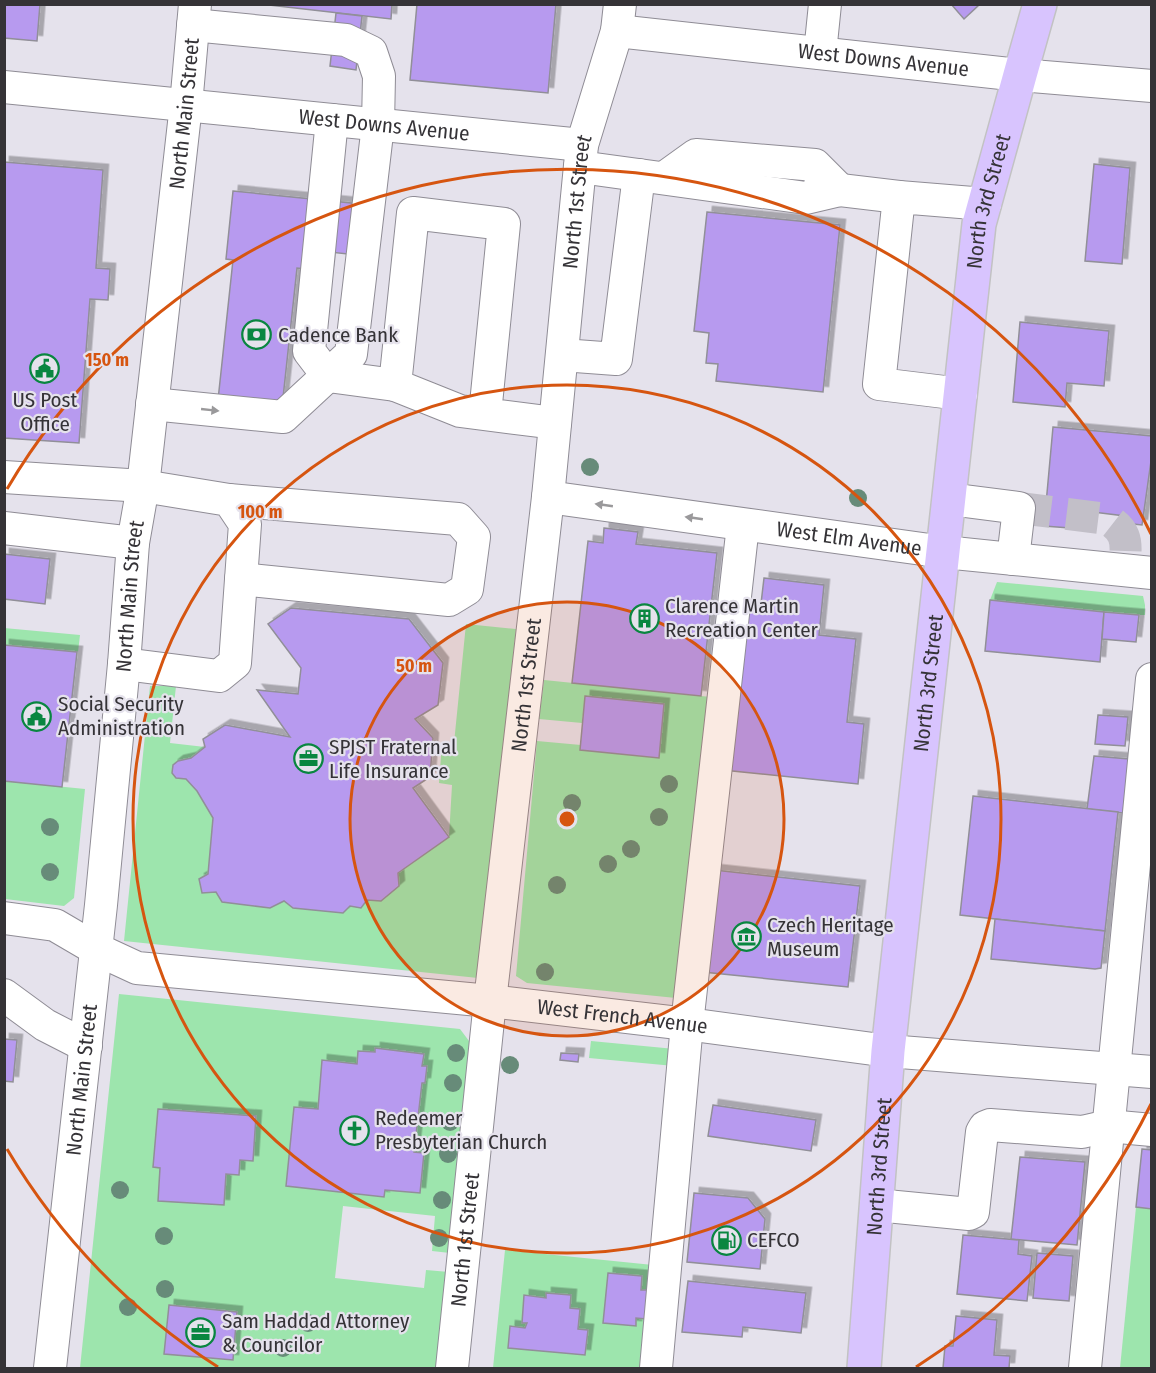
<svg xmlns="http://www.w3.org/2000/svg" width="1156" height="1373" font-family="'Fira Sans Condensed',sans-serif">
<defs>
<filter id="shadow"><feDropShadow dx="5.5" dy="-5.5" stdDeviation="0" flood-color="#0004"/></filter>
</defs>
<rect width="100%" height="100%" fill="#e5e2ec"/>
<g fill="#9de5ad" fill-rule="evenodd">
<polygon points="997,582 1143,596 1145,605 1145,615 1139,615 990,600"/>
<polygon points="466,624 516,629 478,978 124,941 150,686 176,686 170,743 205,747 191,758 178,761 173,765 172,773 176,778 186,779 197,791 213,818 208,874 199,880 202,893 216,892 223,902 284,901 293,908 343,913 350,906 361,908 367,900 381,901 399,886 398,873 449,837 452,785 439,783 442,744 454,743"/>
<polygon points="4,628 80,635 78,652 5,645"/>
<polygon points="544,680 711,697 676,998 527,983 516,976 537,741 581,745 580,750 658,758 664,704 585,696 582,723 539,719"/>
<polygon points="5,781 85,789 74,898 64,906 5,899"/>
<path d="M119,994L460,1029L472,1045L450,1253L432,1251L435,1216L343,1206L335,1278L424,1288L426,1270L449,1272L439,1368H80ZM376,1048L423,1054L422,1066L427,1067L425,1083H422L414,1152L424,1154L420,1193L385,1190L384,1197L286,1186L294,1107L318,1109L322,1060L357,1064L375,1052Z"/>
<polygon points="591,1041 675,1049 674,1066 589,1058"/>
<polygon points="1136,1207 1151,1209 1151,1368 1120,1368"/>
<polygon points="505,1250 653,1265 651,1368 493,1368"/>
</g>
<g fill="#b79aef" stroke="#918f98" stroke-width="1.5" filter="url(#shadow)">
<polygon points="4,4 40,4 37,41 4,38"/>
<polygon points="260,4 392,4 391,19"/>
<polygon points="417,4 556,4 548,93 410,80"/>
<polygon points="951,4 980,4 964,19"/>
<polygon points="336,13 362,16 356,70 330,66"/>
<polygon points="4,162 103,170 96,268 110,269 108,300 90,299 79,443 4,438"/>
<polygon points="1094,164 1130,168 1122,264 1085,261"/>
<polygon points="233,191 371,205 366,256 330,252 328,271 297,268 282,407 218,400 233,260 226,259"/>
<polygon points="707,212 840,225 823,392 716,381 718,364 706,363 709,333 694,331"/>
<polygon points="1020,322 1109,331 1104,386 1067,383 1065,407 1013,402"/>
<polygon points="1053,427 1152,436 1152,454 1142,525 1124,523 1125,516 1085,511 1083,529 1044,526"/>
<polygon points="604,528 638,532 636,544 717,553 701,696 572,683 588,541 603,543"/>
<polygon points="4,554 50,559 45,604 4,599"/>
<polygon points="764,578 824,585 819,635 856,639 847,722 864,724 858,784 723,770 740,610 760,612"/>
<polygon points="990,600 1104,612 1100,662 985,651"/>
<polygon points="291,608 409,619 443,663 438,705 415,719 433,738 430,777 413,788 449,837 398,873 399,886 381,901 367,900 361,908 350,906 343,913 293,908 284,901 270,908 222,902 216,892 202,893 199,879 208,874 213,818 197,791 186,779 176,778 172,773 173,765 178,761 191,758 205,747 203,739 225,725 290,737 257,690 298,694 301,668 268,624"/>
<polygon points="1104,612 1139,615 1136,642 1102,639"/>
<polygon points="4,645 77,652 62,787 4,781"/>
<polygon points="585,696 664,704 659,758 580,750"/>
<polygon points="1098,715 1128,717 1125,746 1095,744"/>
<polygon points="1094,756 1129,759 1123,813 1087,809"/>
<polygon points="973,796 1118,812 1105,931 960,915"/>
<polygon points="714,870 860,886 848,987 703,972"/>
<polygon points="995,919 1105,931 1101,968 1095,969 991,959"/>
<polygon points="4,1039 17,1040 13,1082 4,1081"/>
<polygon points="375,1048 424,1054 422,1066 427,1066 425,1083 422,1083 414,1152 424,1153 420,1193 385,1190 384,1197 286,1186 294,1107 318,1109 322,1060 357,1064 358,1051 375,1052"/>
<polygon points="561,1053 579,1054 578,1062 560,1060"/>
<polygon points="713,1105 816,1120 811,1151 708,1136"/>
<polygon points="158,1109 256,1116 253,1161 240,1160 239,1175 226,1174 224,1205 158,1201 160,1168 153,1167"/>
<polygon points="1142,1149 1152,1150 1152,1209 1136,1207"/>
<polygon points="1020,1157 1085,1162 1077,1245 1011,1239"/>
<polygon points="694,1193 748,1198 765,1219 760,1269 687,1262"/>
<polygon points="963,1235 1019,1240 1018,1254 1032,1256 1027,1301 957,1294"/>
<polygon points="1037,1253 1073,1256 1069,1301 1033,1298"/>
<polygon points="608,1273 642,1276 641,1290 650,1290 647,1319 636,1318 636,1326 603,1323"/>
<polygon points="688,1281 806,1293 801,1333 743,1327 742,1337 682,1332"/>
<polygon points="546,1293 571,1295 570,1308 580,1309 578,1329 588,1330 585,1355 508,1348 510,1326 525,1328 527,1323 522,1323 524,1295 546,1298"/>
<polygon points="169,1305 237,1312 233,1360 164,1354"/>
<polygon points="956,1316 997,1320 994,1355 1010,1356 1009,1368 943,1368 945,1346 953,1346"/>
</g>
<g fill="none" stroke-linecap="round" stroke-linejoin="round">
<path stroke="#c2bfc8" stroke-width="32" stroke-dasharray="32 16" stroke-linecap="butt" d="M1019,508L1107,519C1130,533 1126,546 1124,570"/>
<defs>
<g id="minor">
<path id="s1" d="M617,31L1020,75L1152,86"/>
<polyline points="820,53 825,4"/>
<path id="s2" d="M4,87L582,145"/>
<polyline points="332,120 309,351 328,376 395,385"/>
<polyline points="580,167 806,198 840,190"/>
<polyline points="664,178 696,155 815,165 840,190"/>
<polyline points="820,185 840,190 899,197"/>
<polyline points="562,355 616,359 639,175"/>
<polyline points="961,394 879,384 899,197 985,204"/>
<polyline points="152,404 283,417 351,354 378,125 379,76 371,52 346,40 193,25"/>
<polyline points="485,414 504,224 413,213 395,385 460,411 555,423"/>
<polyline points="4,477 143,486 229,500 245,524 235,663 219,676 124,664"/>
<path id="s3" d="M548,497L944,552L1152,573"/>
<polyline points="949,499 1019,508 1013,559"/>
<polyline points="229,500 458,519 474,537 467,589 449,600 241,579"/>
<polyline points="4,528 133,543"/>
<path id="s4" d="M4,918L55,925L96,949L137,968L490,1001L687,1024L888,1051L1152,1072"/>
<polyline points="4,995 45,1025 86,1046"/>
<polyline points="876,1205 969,1214 973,1212 982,1132 985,1127 990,1125 1082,1132 1108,1126 1152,1130"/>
<path id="s5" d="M50,1368L101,905L124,664L133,543L143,486L186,105L195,4"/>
<path id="s6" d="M452,1368L490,1001L548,497L582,145L617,31L620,4"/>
<polyline points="656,1368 687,1024 743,525"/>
<polyline points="1085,1368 1152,679"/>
</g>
<g id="major">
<path id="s7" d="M864,1368L888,1051L979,224L1020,75L1040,4"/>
</g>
</defs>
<use href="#minor" stroke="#8f8c95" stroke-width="34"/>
<use href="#major" stroke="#c2c2c3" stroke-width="36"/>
<use href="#minor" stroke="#fff" stroke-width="32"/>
<use href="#major" stroke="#d8c4fe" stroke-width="33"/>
</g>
<g fill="#678b79">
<circle cx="590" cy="467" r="9"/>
<circle cx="858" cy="498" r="9"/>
<circle cx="669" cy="784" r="9"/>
<circle cx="572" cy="803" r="9"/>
<circle cx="659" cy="817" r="9"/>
<circle cx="50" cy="827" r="9"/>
<circle cx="631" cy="849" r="9"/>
<circle cx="608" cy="864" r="9"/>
<circle cx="50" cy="872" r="9"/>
<circle cx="557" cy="885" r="9"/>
<circle cx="545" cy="972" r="9"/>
<circle cx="456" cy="1053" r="9"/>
<circle cx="510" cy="1065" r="9"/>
<circle cx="453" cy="1083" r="9"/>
<circle cx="450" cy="1122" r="9"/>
<circle cx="448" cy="1154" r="9"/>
<circle cx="120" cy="1190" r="9"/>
<circle cx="442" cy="1200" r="9"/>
<circle cx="164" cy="1236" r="9"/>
<circle cx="439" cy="1238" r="9"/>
<circle cx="165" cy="1289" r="9"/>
<circle cx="128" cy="1307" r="9"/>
<circle cx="308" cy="1323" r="9"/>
<circle cx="283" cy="1348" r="9"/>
</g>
<defs><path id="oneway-solid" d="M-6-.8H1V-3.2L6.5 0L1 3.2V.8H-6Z" transform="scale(1.5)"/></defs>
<g fill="#9a999b">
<use href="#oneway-solid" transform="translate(210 410) rotate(6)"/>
<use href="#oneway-solid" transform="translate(604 505) rotate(-172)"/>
<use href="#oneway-solid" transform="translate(694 518) rotate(-172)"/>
</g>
<circle cx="567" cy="819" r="217" fill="#d65510" fill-opacity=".12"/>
<g fill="none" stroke="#d65510" stroke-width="3">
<circle cx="567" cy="819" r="217"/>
<circle cx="567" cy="819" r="434"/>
<path d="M1151 1104A650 650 0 0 1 916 1367M218 1367A650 650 0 0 1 7 1149M7 489A650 650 0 0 1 1151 534"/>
</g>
<defs>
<symbol id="bank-ring" viewBox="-11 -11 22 22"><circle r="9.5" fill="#e5e2ec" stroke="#098640" stroke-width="1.5"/><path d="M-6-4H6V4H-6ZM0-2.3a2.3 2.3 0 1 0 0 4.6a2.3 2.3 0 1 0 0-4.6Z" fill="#098640"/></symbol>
<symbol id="civic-ring" viewBox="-11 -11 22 22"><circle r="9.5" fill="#e5e2ec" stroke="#098640" stroke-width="1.5"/><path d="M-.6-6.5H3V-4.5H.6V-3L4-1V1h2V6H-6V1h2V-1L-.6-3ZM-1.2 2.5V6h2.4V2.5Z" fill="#098640"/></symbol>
<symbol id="building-ring" viewBox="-11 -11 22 22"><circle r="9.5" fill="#e5e2ec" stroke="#098640" stroke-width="1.5"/><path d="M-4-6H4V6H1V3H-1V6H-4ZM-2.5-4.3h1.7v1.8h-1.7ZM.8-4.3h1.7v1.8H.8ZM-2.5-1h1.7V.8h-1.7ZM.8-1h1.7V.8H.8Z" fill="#098640"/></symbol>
<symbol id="office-ring" viewBox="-11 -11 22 22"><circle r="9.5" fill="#e5e2ec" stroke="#098640" stroke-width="1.5"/><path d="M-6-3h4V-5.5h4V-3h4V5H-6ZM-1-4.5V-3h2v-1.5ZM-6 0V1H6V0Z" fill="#098640"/></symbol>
<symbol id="museum-ring" viewBox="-11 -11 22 22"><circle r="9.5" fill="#e5e2ec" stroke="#098640" stroke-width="1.5"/><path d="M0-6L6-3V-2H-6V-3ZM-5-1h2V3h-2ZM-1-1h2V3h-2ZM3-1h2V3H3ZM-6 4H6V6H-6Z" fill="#098640"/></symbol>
<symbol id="church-ring" viewBox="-11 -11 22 22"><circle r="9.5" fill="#e5e2ec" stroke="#098640" stroke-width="1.5"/><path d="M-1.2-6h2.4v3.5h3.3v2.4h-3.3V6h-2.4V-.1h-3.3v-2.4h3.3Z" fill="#098640"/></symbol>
<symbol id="fuel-ring" viewBox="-11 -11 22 22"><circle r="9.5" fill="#e5e2ec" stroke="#098640" stroke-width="1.5"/><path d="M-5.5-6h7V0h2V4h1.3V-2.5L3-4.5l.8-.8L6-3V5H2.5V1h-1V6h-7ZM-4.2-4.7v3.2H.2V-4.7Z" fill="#098640"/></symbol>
</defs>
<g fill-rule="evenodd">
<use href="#bank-ring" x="240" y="318" width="33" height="33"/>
<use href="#civic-ring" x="28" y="352" width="33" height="33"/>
<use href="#building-ring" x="628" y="602" width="33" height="33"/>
<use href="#civic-ring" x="20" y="700" width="33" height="33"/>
<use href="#office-ring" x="292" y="742" width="33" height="33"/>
<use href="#museum-ring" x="730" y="920" width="33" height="33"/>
<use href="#church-ring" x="338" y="1114" width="33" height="33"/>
<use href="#fuel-ring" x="710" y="1224" width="33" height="33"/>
<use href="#office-ring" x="184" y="1316" width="33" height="33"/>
</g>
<g text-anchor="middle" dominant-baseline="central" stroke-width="4.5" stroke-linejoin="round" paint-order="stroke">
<g font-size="21" fill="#353337" stroke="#e5e2ec">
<text stroke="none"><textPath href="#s1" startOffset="268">West Downs Avenue</textPath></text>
<text stroke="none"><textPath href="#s5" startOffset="1262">North Main Street</textPath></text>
<text stroke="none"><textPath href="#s2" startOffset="382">West Downs Avenue</textPath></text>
<text stroke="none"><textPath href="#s6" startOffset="1173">North 1st Street</textPath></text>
<text stroke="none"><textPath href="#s7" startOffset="1174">North 3rd Street</textPath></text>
<text stroke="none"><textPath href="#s3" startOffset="304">West Elm Avenue</textPath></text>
<text stroke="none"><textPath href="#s5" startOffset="776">North Main Street</textPath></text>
<text stroke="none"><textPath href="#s7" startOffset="688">North 3rd Street</textPath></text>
<text stroke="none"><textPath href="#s6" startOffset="687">North 1st Street</textPath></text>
<text stroke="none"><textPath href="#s4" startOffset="632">West French Avenue</textPath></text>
<text stroke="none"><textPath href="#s5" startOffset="290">North Main Street</textPath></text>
<text stroke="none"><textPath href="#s7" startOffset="202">North 3rd Street</textPath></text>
<text stroke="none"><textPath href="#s6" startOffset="129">North 1st Street</textPath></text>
</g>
<g font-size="21" fill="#353337" stroke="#e5e2ec" text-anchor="start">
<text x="278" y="335">Cadence Bank</text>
<text x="45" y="400" text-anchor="middle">US Post<tspan x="45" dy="24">Office</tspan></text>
<text x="665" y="606">Clarence Martin<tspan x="665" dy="24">Recreation Center</tspan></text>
<text x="58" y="704">Social Security<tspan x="58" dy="24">Administration</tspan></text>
<text x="329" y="747">SPJST Fraternal<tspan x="329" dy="24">Life Insurance</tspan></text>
<text x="767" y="925">Czech Heritage<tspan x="767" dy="24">Museum</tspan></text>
<text x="375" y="1118">Redeemer<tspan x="375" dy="24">Presbyterian Church</tspan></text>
<text x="747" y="1240">CEFCO</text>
<text x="222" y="1321">Sam Haddad Attorney<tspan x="222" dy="24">&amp; Councilor</tspan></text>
</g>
</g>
<circle cx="567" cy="819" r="9" fill="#d65510" stroke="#e5e2ec" stroke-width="3"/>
<g font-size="18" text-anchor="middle" font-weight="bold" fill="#d65510" stroke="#e5e2ec" stroke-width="4.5" stroke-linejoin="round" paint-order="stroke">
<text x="107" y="366">150 m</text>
<text x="260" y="518">100 m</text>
<text x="414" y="672">50 m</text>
</g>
<rect width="1156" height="1373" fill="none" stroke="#353337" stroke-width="12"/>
</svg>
